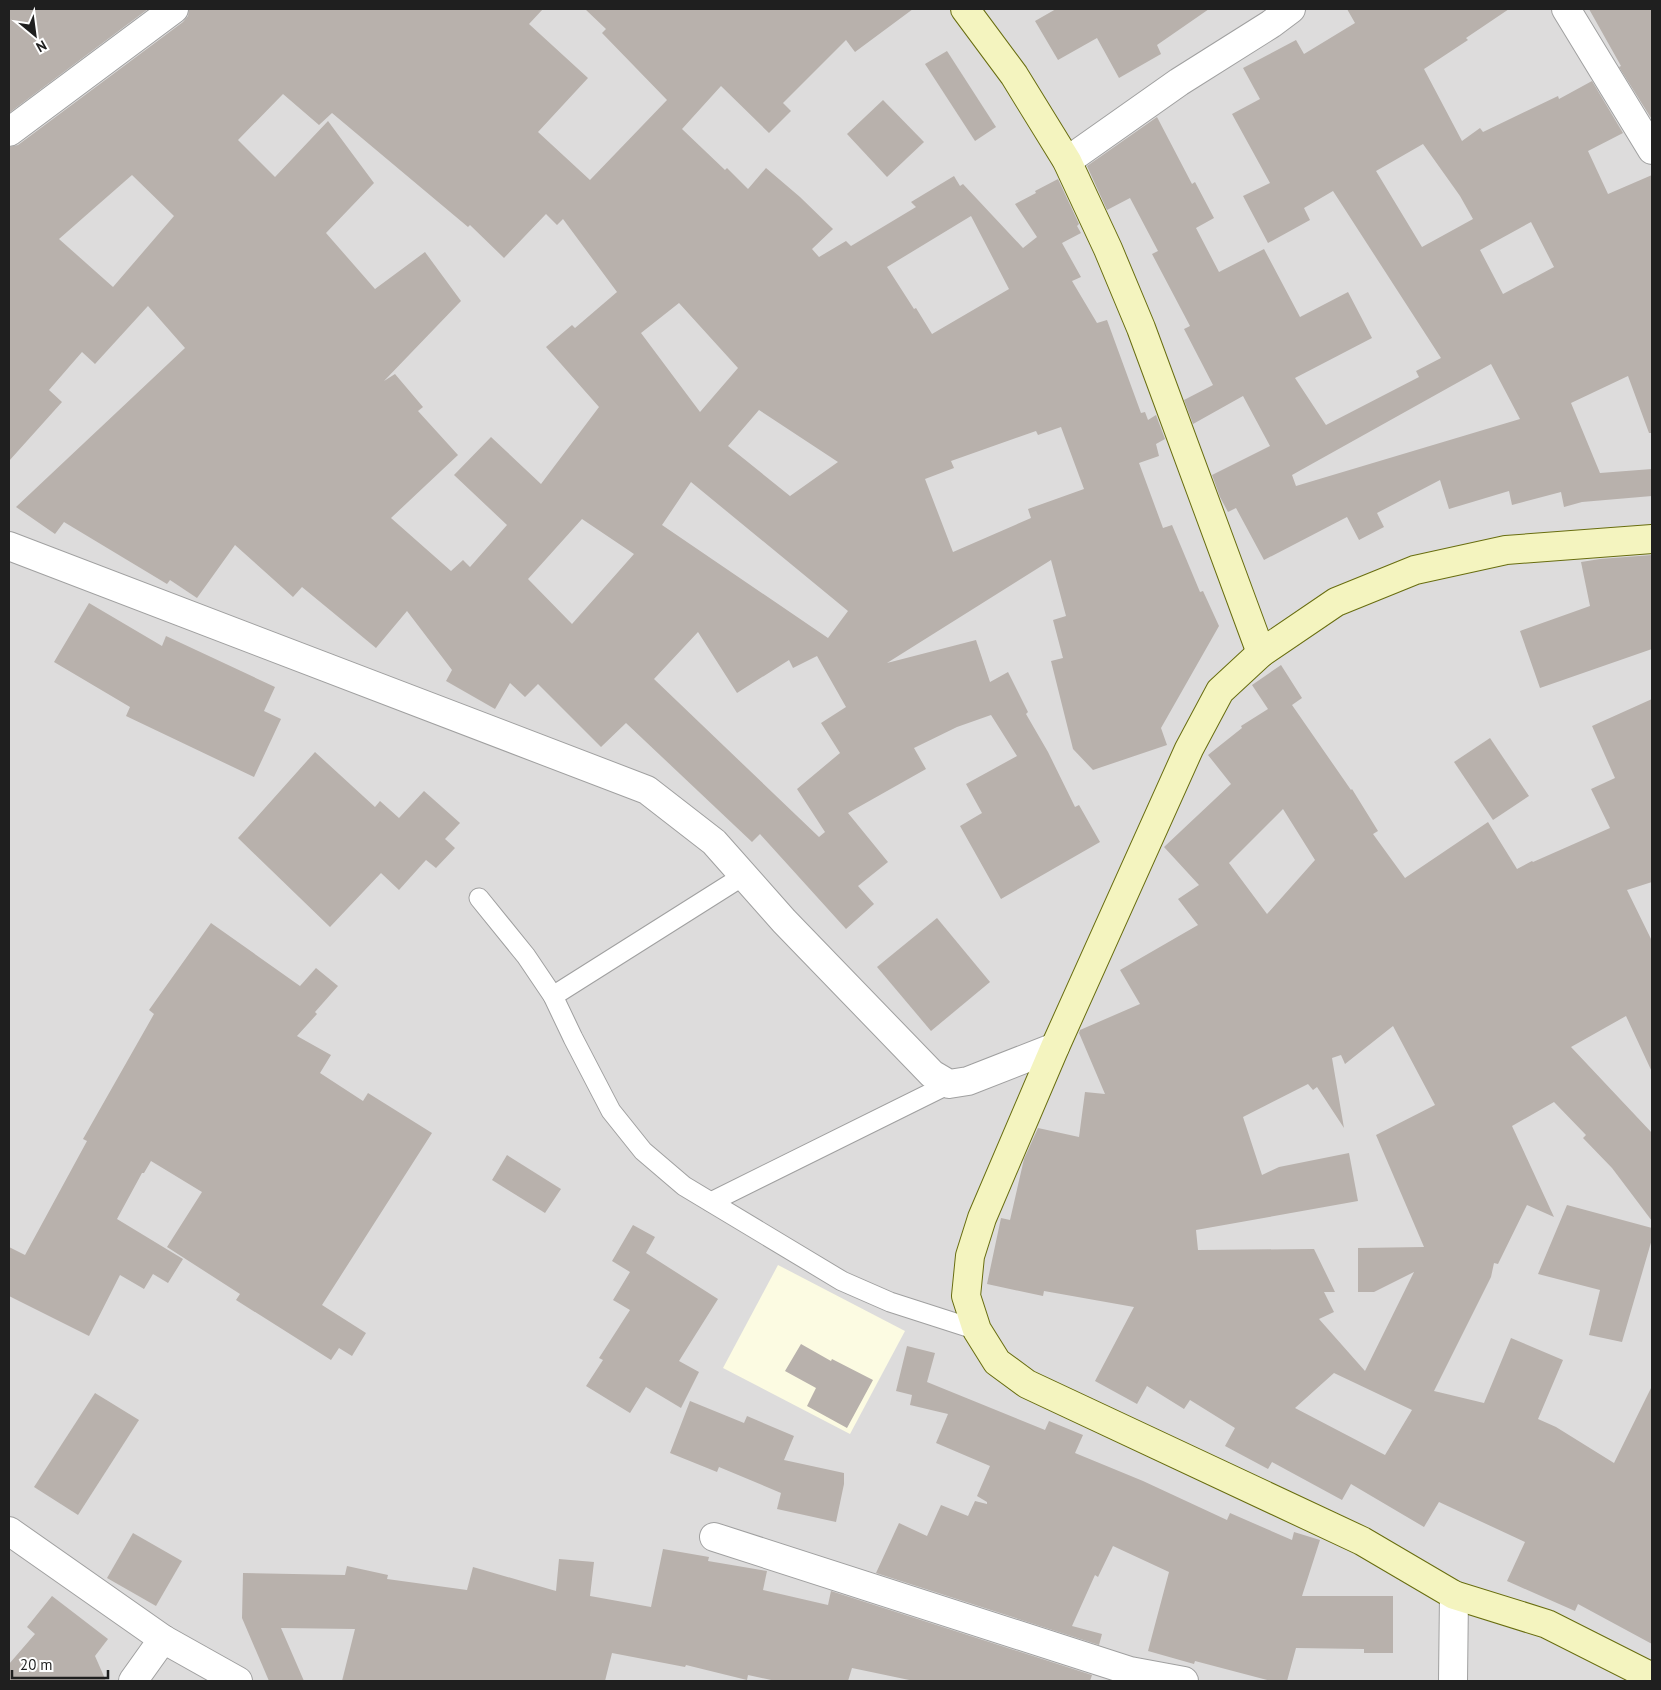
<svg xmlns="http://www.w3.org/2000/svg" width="1661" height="1690" font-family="'PT Sans',sans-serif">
<rect width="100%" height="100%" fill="#efece6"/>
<rect fill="#dddcdc" x="9" y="9" width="1643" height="1672"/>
<polygon fill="#fcfbe2" points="778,1265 905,1331 850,1434 723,1368"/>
<g fill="#b8b1ac" fill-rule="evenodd">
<polygon points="9,9 148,9 9,113"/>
<path d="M189,9H543L529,24L588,78L538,132L590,180L667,100L602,33L606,29L585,9H913L855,52L846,40L783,103L791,111L769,133L721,86L682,129L725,170L727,168L748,189L766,168L800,197L833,229L812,249L819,257L846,241L851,246L916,207L911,202L954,176L960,186L963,184L1023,248L1037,237L1015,204L1036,193L1035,191L1058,179L1079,224L1077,226L1081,233L1062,243L1081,277L1072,281L1097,323L1107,320L1141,413L1145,412L1148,420L1156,415L1165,439L1156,444L1159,456L1139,463L1163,528L1172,525L1200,592L1203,591L1219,626L1161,728L1167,745L1093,770L1073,749L1051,661L1063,658L1053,620L1066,616L1051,560L887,663L976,640L990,682L1008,672L1028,712L1026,714L1048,752L1075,807L1079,805L1100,842L1001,899L960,826L982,813L966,784L1017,756L991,715L957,727L914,748L926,769L848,813L888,862L858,886L874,904L846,929L760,834L752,842L626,723L601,747L538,684L525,697L510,683L495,709L446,681L452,670L407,611L376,648L302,587L293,597L235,545L197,598L170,580L167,584L64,522L55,534L16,507L185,348L148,306L95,364L82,352L49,390L62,402L9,461V147L18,145L183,22L188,16ZM283,94L319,125L332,113L468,227L470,225L504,258L546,214L557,225L563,219L617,292L575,328L572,325L546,347L599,407L541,484L491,437L454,475L507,525L470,567L463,560L451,571L391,518L458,455L418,411L423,407L395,374L384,381L461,301L425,252L375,289L326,233L374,183L328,121L275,177L238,140ZM132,175L174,216L113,287L59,239ZM971,216L1009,289L932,334L916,308L914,309L887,267ZM679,303L738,368L700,412L641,333ZM759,410L838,462L790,496L728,446ZM1061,427L1084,489L1028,509L1031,518L953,552L925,479L954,468L951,461L1036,431L1038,435ZM691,482L848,611L828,638L662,525ZM582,519L634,554L572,624L528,579ZM698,632L737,693L789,660L793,668L817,656L846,707L821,723L840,753L797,789L825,832L819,837L654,679Z"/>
<polygon points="1056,9 1209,9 1157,45 1161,54 1119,78 1097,38 1058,60 1035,21"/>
<path d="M1347,9H1509L1466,38L1468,40L1424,69L1462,141L1480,128L1483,132L1558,96L1559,99L1592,81L1623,133L1588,151L1608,194L1652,175V433H1649L1628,376L1571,403L1600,473L1652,469V496L1582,502L1564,507L1561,492L1512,505L1509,491L1449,509L1440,480L1377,513L1384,527L1359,540L1347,517L1264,560L1236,508L1228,512L1220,497L1212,475L1270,446L1243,396L1193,424L1184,400L1213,385L1184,329L1190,326L1152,254L1158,251L1130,198L1107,210L1087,166L1157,117L1192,184L1195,182L1214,218L1196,228L1219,272L1264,249L1300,317L1348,292L1372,338L1295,378L1326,425L1419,377L1416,371L1441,358L1333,191L1304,208L1310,220L1268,243L1243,196L1270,183L1232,114L1260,99L1243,68L1296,40L1304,54L1355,23ZM1423,144L1460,196L1473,219L1422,247L1376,171ZM1531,222L1554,267L1503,294L1480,250ZM1491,364L1520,419L1296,486L1292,475Z"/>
<polygon points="1589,9 1652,9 1652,117 1651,118 1619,67 1621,66"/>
<polygon points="947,51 996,127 975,141 925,64"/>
<polygon points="883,100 924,142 887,177 847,134"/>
<polygon points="1652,555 1652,649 1540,688 1520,631 1590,606 1581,562 1600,559"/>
<polygon points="89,603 162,646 166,636 275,687 264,711 281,719 254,777 126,716 130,707 54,662"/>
<path d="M1281,665L1302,698L1292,705L1351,790L1352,789L1378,831L1373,834L1405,878L1488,822L1517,869L1532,861L1533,862L1610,828L1591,789L1615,778L1592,726L1652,699V882L1627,890L1652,941V1072L1626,1016L1571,1047L1652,1133V1221L1612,1168L1583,1138L1586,1135L1554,1102L1512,1126L1554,1217L1527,1205L1498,1264L1494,1263L1491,1277L1434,1391L1484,1403L1511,1338L1563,1360L1538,1419L1556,1427L1614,1463L1652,1386V1644L1578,1604L1575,1611L1507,1581L1525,1542L1439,1502L1424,1527L1351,1484L1342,1500L1272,1462L1268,1469L1225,1446L1235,1428L1190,1400L1184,1409L1147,1386L1137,1404L1095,1381L1134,1307L1044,1291L1043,1296L987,1284L1001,1218L1010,1220L1024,1159L1038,1128L1079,1137L1085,1092L1105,1094L1079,1033L1080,1030L1140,1004L1120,970L1198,925L1178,899L1199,885L1164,847L1231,784L1208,755L1242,728L1241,726L1268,709L1252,685ZM1283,809L1315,860L1267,914L1229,863ZM1393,1026L1435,1105L1376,1135L1424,1247L1358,1248V1292H1374L1414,1272L1365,1371L1319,1319L1334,1312L1324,1292H1335L1314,1249L1198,1250L1196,1230L1358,1201L1349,1153L1279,1167L1262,1175L1243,1117L1308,1084L1313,1090L1317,1087L1344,1128L1332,1058L1341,1055L1345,1064ZM1334,1373L1412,1410L1385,1455L1295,1408Z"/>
<polygon points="1490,738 1529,796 1493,820 1454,762"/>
<polygon points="315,752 375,807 380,801 399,818 424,791 460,823 445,839 455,848 436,868 426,860 399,890 381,873 330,927 238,838"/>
<polygon points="937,918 990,982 931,1031 877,967"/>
<polygon points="211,923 300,986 316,968 338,986 315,1012 317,1014 297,1036 331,1055 320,1073 363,1101 368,1093 432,1133 322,1305 366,1333 352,1356 339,1348 331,1360 236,1300 240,1294 167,1247 202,1192 151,1161 144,1173 142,1173 117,1219 183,1259 168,1283 153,1274 144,1289 120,1275 89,1336 9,1296 9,1247 25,1255 87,1141 83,1139 154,1014 149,1010"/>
<polygon points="507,1155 561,1189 545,1213 492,1180"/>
<polygon points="1567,1205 1652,1228 1652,1239 1622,1342 1589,1335 1600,1290 1538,1274"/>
<polygon points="633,1225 655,1237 646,1253 718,1299 679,1361 699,1372 681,1408 646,1387 630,1413 586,1386 603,1360 599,1358 630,1310 613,1300 630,1272 612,1261"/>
<polygon points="801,1344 831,1361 832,1359 873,1380 847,1428 807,1406 816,1388 785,1371"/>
<polygon points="907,1346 935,1353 927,1382 1045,1430 1049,1421 1083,1435 1075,1453 1143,1481 1227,1520 1230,1513 1292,1540 1294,1532 1320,1540 1302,1596 1393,1596 1393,1653 1364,1653 1364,1649 1296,1648 1287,1681 1271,1681 1195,1661 1194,1664 1148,1651 1169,1572 1113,1546 1098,1577 1095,1575 1072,1626 1102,1634 1099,1645 876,1573 899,1523 927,1536 941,1505 968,1516 975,1501 987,1504 987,1502 977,1496 990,1466 936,1443 948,1414 910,1405 912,1395 896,1391"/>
<polygon points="95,1393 139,1420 78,1515 34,1487"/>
<polygon points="690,1401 744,1423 747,1416 794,1436 784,1460 844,1473 844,1484 836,1522 777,1509 781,1493 719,1467 717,1472 670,1453"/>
<polygon points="133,1533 182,1561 156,1606 107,1578"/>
<polygon points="663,1549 709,1557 708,1561 767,1571 763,1590 828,1605 831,1591 1092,1675 1090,1681 914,1681 852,1668 848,1681 776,1681 748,1675 747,1680 686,1665 685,1667 612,1653 605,1681 342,1681 355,1629 281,1628 304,1681 269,1681 242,1618 243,1573 345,1575 347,1566 388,1575 387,1579 467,1590 473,1567 556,1591 559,1559 594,1562 590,1596 651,1607"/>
<polygon points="52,1596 108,1639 95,1656 106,1681 9,1681 9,1664 35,1634 27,1627"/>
</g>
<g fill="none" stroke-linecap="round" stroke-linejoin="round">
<defs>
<g id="lane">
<polyline points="479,898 526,956 553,996 573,1038 611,1111 643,1151 684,1186 842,1281 890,1302 977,1330"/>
<polyline points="553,996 743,876"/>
<polyline points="711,1202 949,1084"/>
</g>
<g id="street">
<polyline points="1566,9 1652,150"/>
<polyline points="9,132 174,9"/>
<polyline points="1067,161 1179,82 1271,24 1291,9"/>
<polyline points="9,546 647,790 714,842 784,921 932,1074 949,1084 968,1081 1055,1047"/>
<polyline points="9,1531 163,1639 238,1681"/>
<polyline points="714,1537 1130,1671 1184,1681"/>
<polyline points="133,1681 163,1639"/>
<polyline points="1453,1681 1454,1595"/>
</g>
<g id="secondary">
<polyline points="965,9 1014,75 1067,161 1108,249 1141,328 1261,653"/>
<polyline points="1652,539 1506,550 1415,570 1336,602 1261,653 1220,691 1189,749 1055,1047 982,1218 970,1256 966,1296 977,1330 997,1362 1027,1384 1362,1541 1454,1595 1547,1624 1652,1677"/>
</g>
</defs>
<use href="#lane" stroke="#a0a0a0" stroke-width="21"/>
<use href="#street" stroke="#a0a0a0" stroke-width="30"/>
<use href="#secondary" stroke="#686d0f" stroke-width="30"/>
<use href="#lane" stroke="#fff" stroke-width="19"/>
<use href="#street" stroke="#fff" stroke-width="28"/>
<use href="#secondary" stroke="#f4f4bf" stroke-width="28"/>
</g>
<rect width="1661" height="1690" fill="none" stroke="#1f1f1f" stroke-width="20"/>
<g transform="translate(35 35) rotate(151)" stroke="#ffffff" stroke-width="4" paint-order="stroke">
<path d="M0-4L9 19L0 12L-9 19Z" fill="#1f1f1f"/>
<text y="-8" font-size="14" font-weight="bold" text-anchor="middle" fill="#1f1f1f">N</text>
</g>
<path d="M12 1670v8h96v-8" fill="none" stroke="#1f1f1f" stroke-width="2.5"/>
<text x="20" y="1670" font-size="15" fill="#1f1f1f" stroke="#ffffff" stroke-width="4" paint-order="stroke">20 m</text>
</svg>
